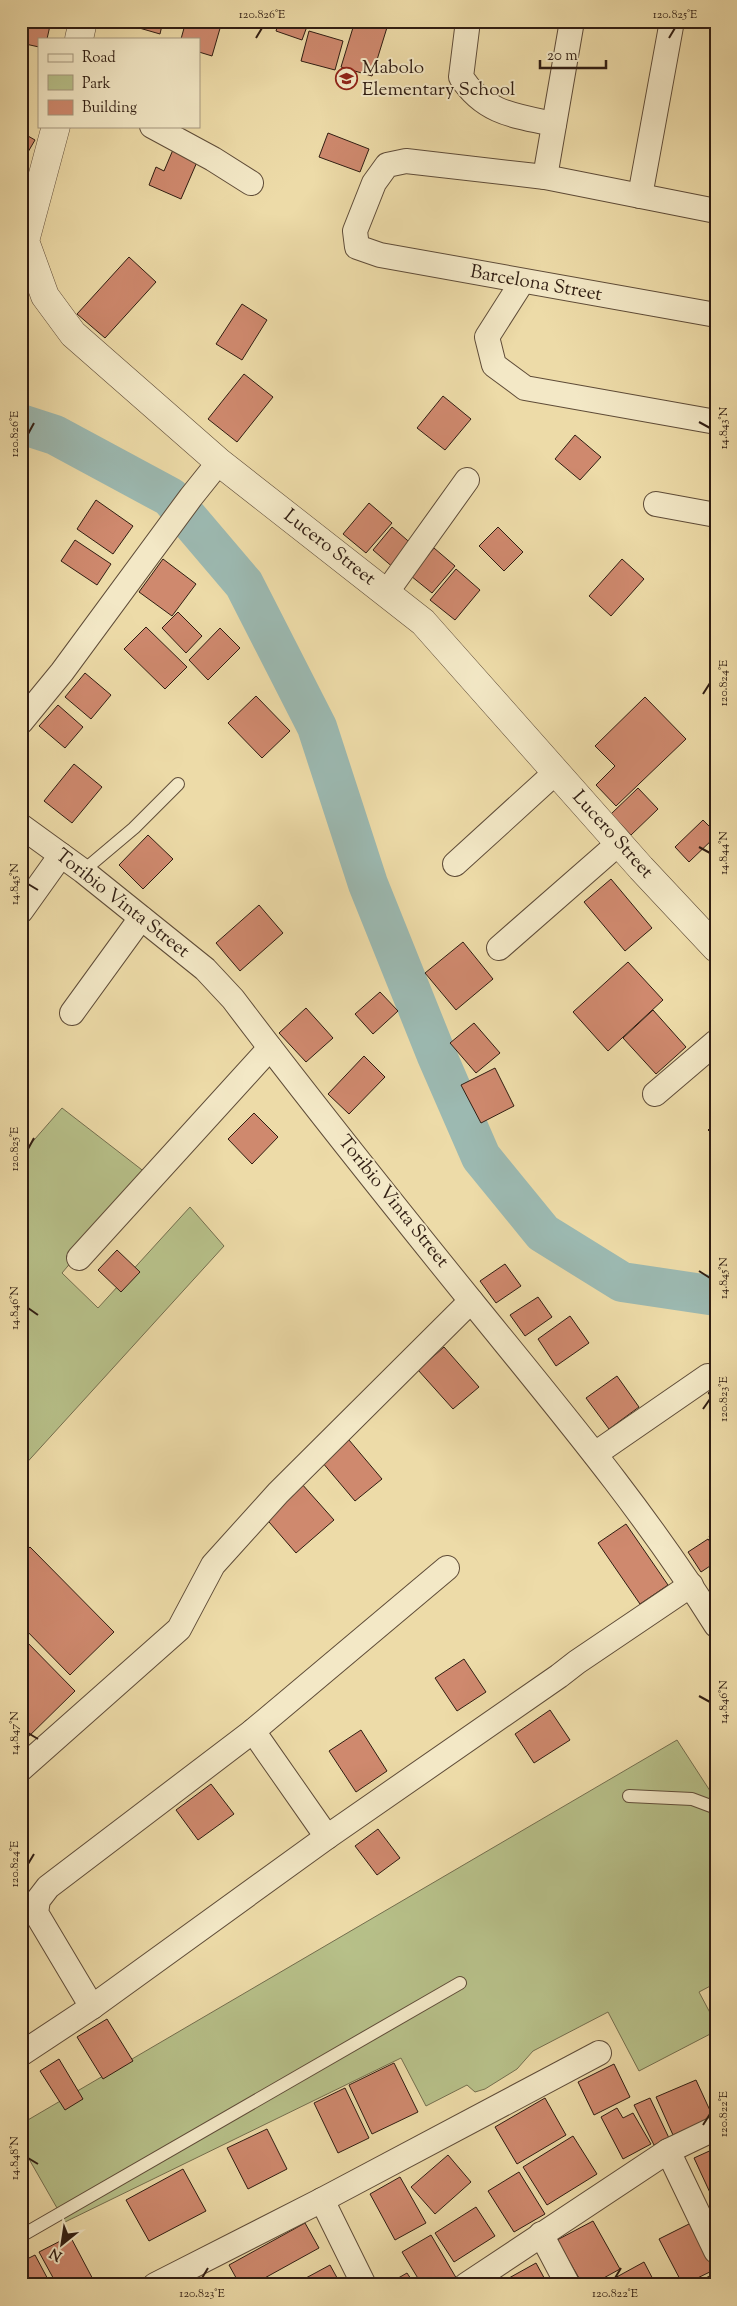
<svg xmlns="http://www.w3.org/2000/svg" width="737" height="2306" font-family="'Sorts Mill Goudy',serif">
<rect width="100%" height="100%" fill="#eddba8"/>
<filter id="stains"><feTurbulence type="fractalNoise" baseFrequency=".004" numOctaves="4"/><feColorMatrix values="0 0 0 0 .2 0 0 0 0 .09 0 0 0 0 .02 0 0 0 .5 -.17"/></filter>
<radialGradient id="worn" r=".72"><stop offset=".6" stop-color="#630" stop-opacity="0"/><stop offset="1" stop-color="#630" stop-opacity=".3"/></radialGradient>
<g fill="#b7c089" stroke="#746e4e">
<polygon points="62,1108 146,1173 62,1273 98,1308 190,1207 224,1246 21,1469 21,1155"/>
<polygon points="677,1740 716,1800 716,1983 699,1992 716,2024 716,2031 639,2071 608,2012 533,2051 517,2069 485,2089 475,2092 467,2085 426,2106 401,2058 65,2222 21,2145 21,2124"/>
</g>
<g fill="none" stroke-linecap="round" stroke-linejoin="round">
<polyline stroke="#9cb9b1" stroke-width="40" points="21,424 55,435 170,497 244,584 317,727 368,884 437,1056 481,1157 543,1233 622,1282 716,1296"/>
</g>
<g fill="#cf896e" stroke="#301d12">
<polygon points="21,21 51,21 47,39 39,39 39,47 21,43"/>
<polygon points="115,21 163,21 160,34"/>
<polygon points="186,21 209,21 221,25 212,56 199,52 199,39 181,39"/>
<polygon points="279,21 309,21 302,40 276,31"/>
<polygon points="355,21 389,21 372,76 341,67"/>
<polygon points="309,31 343,41 335,70 301,61"/>
<polygon points="21,132 35,140 21,164"/>
<polygon points="328,133 369,149 360,172 319,157"/>
<polygon points="175,145 200,155 181,199 149,185 156,167 164,171"/>
<polygon points="129,257 156,282 105,338 77,314"/>
<polygon points="242,304 267,320 242,360 216,344"/>
<polygon points="244,374 273,397 237,442 208,419"/>
<polygon points="443,396 471,419 445,450 417,428"/>
<polygon points="575,435 601,457 580,480 555,459"/>
<polygon points="96,500 133,526 113,554 77,529"/>
<polygon points="369,503 392,523 366,553 343,534"/>
<polygon points="392,527 414,546 395,569 373,550"/>
<polygon points="498,527 523,552 504,571 479,546"/>
<polygon points="75,540 111,564 97,585 61,561"/>
<polygon points="434,548 455,566 432,593 411,576"/>
<polygon points="163,559 196,584 172,616 139,592"/>
<polygon points="622,559 644,579 611,616 589,596"/>
<polygon points="456,569 480,590 455,620 430,600"/>
<polygon points="178,612 202,636 186,653 162,628"/>
<polygon points="146,627 187,667 165,689 124,649"/>
<polygon points="220,628 240,648 208,680 189,660"/>
<polygon points="85,673 111,695 91,719 65,697"/>
<polygon points="256,696 290,731 262,758 228,723"/>
<polygon points="645,697 686,739 616,806 596,785 615,766 595,746"/>
<polygon points="58,705 83,727 65,748 39,726"/>
<polygon points="74,764 102,787 72,823 44,801"/>
<polygon points="638,788 658,809 631,835 611,814"/>
<polygon points="703,820 716,833 716,836 689,862 675,847"/>
<polygon points="148,835 173,859 143,889 119,865"/>
<polygon points="611,879 652,928 625,951 584,902"/>
<polygon points="259,905 283,933 240,971 216,943"/>
<polygon points="463,942 493,979 456,1010 425,973"/>
<polygon points="628,962 663,1000 608,1051 573,1012"/>
<polygon points="380,992 398,1011 373,1034 355,1014"/>
<polygon points="306,1008 333,1038 306,1062 279,1033"/>
<polygon points="653,1010 686,1047 656,1074 623,1038"/>
<polygon points="474,1023 500,1053 476,1073 450,1043"/>
<polygon points="364,1056 385,1077 349,1114 328,1094"/>
<polygon points="495,1068 514,1106 481,1123 461,1085"/>
<polygon points="254,1113 278,1137 252,1164 228,1139"/>
<polygon points="716,1122 716,1138 708,1130"/>
<polygon points="117,1250 140,1272 121,1292 98,1270"/>
<polygon points="505,1264 521,1286 496,1303 480,1281"/>
<polygon points="538,1297 552,1317 525,1336 510,1315"/>
<polygon points="570,1316 589,1343 556,1366 538,1339"/>
<polygon points="444,1347 479,1387 453,1409 418,1370"/>
<polygon points="617,1376 639,1407 609,1429 586,1398"/>
<polygon points="716,1388 716,1403 708,1393"/>
<polygon points="349,1440 382,1479 355,1501 322,1462"/>
<polygon points="301,1483 334,1520 296,1553 263,1515"/>
<polygon points="626,1524 668,1585 640,1604 598,1543"/>
<polygon points="716,1531 716,1547 709,1536"/>
<polygon points="708,1539 716,1550 716,1562 701,1572 688,1552"/>
<polygon points="30,1547 114,1632 70,1675 21,1625 21,1555"/>
<polygon points="21,1636 75,1691 21,1744"/>
<polygon points="464,1659 486,1692 457,1711 435,1678"/>
<polygon points="550,1710 570,1740 534,1763 515,1734"/>
<polygon points="361,1730 387,1771 356,1792 329,1751"/>
<polygon points="211,1784 234,1814 198,1840 176,1810"/>
<polygon points="378,1829 400,1858 377,1875 355,1846"/>
<polygon points="107,2019 133,2061 103,2079 77,2037"/>
<polygon points="59,2059 83,2099 65,2110 40,2071"/>
<polygon points="394,2063 418,2112 372,2134 349,2085"/>
<polygon points="614,2064 630,2097 594,2115 578,2082"/>
<polygon points="696,2080 713,2117 673,2135 656,2097"/>
<polygon points="345,2088 369,2138 338,2153 314,2103"/>
<polygon points="545,2098 566,2135 517,2164 495,2127"/>
<polygon points="650,2098 669,2138 654,2145 634,2105"/>
<polygon points="617,2108 623,2118 633,2113 651,2144 623,2159 601,2117"/>
<polygon points="267,2129 287,2169 248,2189 227,2148"/>
<polygon points="573,2136 597,2174 547,2205 523,2167"/>
<polygon points="716,2148 716,2195 712,2197 694,2158"/>
<polygon points="448,2155 471,2182 435,2214 411,2187"/>
<polygon points="183,2169 206,2211 149,2241 126,2200"/>
<polygon points="519,2172 545,2214 514,2232 488,2191"/>
<polygon points="400,2177 426,2223 395,2240 370,2194"/>
<polygon points="476,2207 495,2236 454,2262 435,2233"/>
<polygon points="593,2221 620,2269 591,2285 583,2285 557,2240"/>
<polygon points="695,2221 716,2262 716,2269 683,2285 659,2239"/>
<polygon points="305,2223 319,2248 252,2285 240,2285 229,2265"/>
<polygon points="431,2235 458,2281 452,2285 422,2285 402,2252"/>
<polygon points="70,2236 96,2285 57,2285 39,2252"/>
<polygon points="35,2255 51,2285 21,2285 21,2262"/>
<polygon points="644,2262 656,2285 602,2285"/>
<polygon points="536,2263 548,2285 512,2285 509,2278"/>
<polygon points="330,2265 341,2285 293,2285"/>
<polygon points="407,2273 415,2285 386,2285"/>
<polygon points="716,2273 716,2285 691,2285"/>
</g>
<g fill="none" stroke-linecap="round" stroke-linejoin="round">
<defs>
<g id="service">
<polyline points="83,871 134,828 178,784"/>
<polyline points="629,1796 692,1799 716,1808"/>
<polyline points="21,2236 460,1983"/>
</g>
<g id="minor">
<path d="M468,21L461,77C484,113 515,116 554,124"/>
<polyline points="152,126 213,159 251,183"/>
<polyline points="545,177 572,21"/>
<polyline points="640,196 672,21"/>
<polyline points="716,211 545,177 406,161 387,165 374,183 355,231 357,247 380,255 716,315"/>
<polyline points="522,282 487,337 494,365 525,388 716,422"/>
<polyline points="656,504 716,515"/>
<polyline points="386,593 467,480"/>
<polyline points="21,722 62,672 191,497 219,462"/>
<path d="M21,826L83,871L205,969L233,999C310,1101 391,1202 472,1302C557,1407 644,1510 716,1625"/>
<polyline points="455,864 556,772"/>
<polyline points="21,911 61,855"/>
<polyline points="499,948 619,843"/>
<polyline points="72,1013 141,918"/>
<polyline points="655,1094 716,1042"/>
<polyline points="79,1258 270,1048"/>
<polyline points="595,1454 708,1376"/>
<polyline points="253,1731 327,1837"/>
<polyline points="21,1769 179,1629 213,1565 278,1493 471,1301"/>
<polyline points="92,2007 36,1913 38,1900 48,1887 253,1731 447,1568"/>
<polyline points="21,2054 92,2007 327,1837 559,1676 577,1662 691,1585"/>
<polyline points="668,2151 716,2251"/>
<polyline points="322,2200 364,2285"/>
<polyline points="541,2234 568,2285"/>
<polyline points="155,2285 322,2200 599,2053"/>
<polyline points="466,2285 668,2151 716,2128"/>
</g>
<g id="tertiary">
<polyline points="79,39 83,21"/>
<polyline points="56,126 25,241 45,296 73,334 219,462 423,622 641,868 716,948"/>
</g>
</defs>
<use href="#service" stroke="#5f4c38" stroke-width="14"/>
<use href="#minor" stroke="#5f4c38" stroke-width="26"/>
<use href="#tertiary" stroke="#5f4c38" stroke-width="29"/>
<use href="#service" stroke="#f3e8c6" stroke-width="12"/>
<use href="#minor" stroke="#f3e8c6" stroke-width="24"/>
<use href="#tertiary" stroke="#f3e8c6" stroke-width="28"/>
</g>
<path fill="none" stroke="#301d12" stroke-width="2" d="M256,38L262,28M669,38L675,28M699,422L710,428M28,434L34,423M703,694L710,683M699,847L710,853M28,884L38,890M28,1149L34,1138M699,1271L710,1278M28,1308L38,1315M703,1409L710,1399M699,1696L710,1702M28,1733L38,1739M28,1864L34,1854M703,2125L710,2114M28,2158L38,2164M202,2278L208,2268M615,2278L621,2268"/>
<defs>
<symbol id="school-ring" viewBox="-11 -11 22 22"><circle r="9.5" fill="#f3e8c6" stroke="#8f2418" stroke-width="1.5"/><path d="M0-5L7-2L0 1L-7-2ZM-4 1L0 2.5L4 1V4Q0 6-4 4Z" fill="#8f2418"/></symbol>
</defs>
<g fill-rule="evenodd">
<use href="#school-ring" x="334" y="66" width="25" height="25"/>
</g>
<g text-anchor="middle" dominant-baseline="central" stroke-width="4" stroke-linejoin="round" paint-order="stroke">
<g font-size="19" fill="#301d12" stroke="#f3e8c6" text-anchor="start">
<text x="362" y="68">Mabolo<tspan x="362" dy="22">Elementary School</tspan></text>
</g>
<g font-size="19" fill="#301d12" stroke="#f3e8c6">
<text transform="translate(536 284) rotate(10)">Barcelona Street</text>
<text transform="translate(329 548) rotate(38)">Lucero Street</text>
<text transform="translate(612 835) rotate(48)">Lucero Street</text>
<text transform="translate(122 904) rotate(38)">Toribio Vinta Street</text>
<text transform="translate(393 1202) rotate(51)">Toribio Vinta Street</text>
</g>
</g>
<rect width="737" height="2306" fill="none" stroke="#eddba8" stroke-width="55"/>
<rect x="38" y="38" width="162" height="90" fill="#f3e8c6" stroke="#a5977e"/>
<rect x="48" y="54" width="25" height="8" fill="#f3e8c6" stroke="#a5977e"/>
<text x="82" y="62" font-size="15" fill="#301d12">Road</text>
<rect x="48" y="75" width="25" height="15" fill="#b7c089" stroke="#a5977e"/>
<text x="82" y="88" font-size="15" fill="#301d12">Park</text>
<rect x="48" y="100" width="25" height="15" fill="#cf896e" stroke="#a5977e"/>
<text x="82" y="112" font-size="15" fill="#301d12">Building</text>
<g transform="translate(62 2244) rotate(210)" stroke="#f3e8c6" stroke-width="4" paint-order="stroke">
<path d="M0-4L9 19L0 12L-9 19Z" fill="#301d12"/>
<text y="-8" font-size="14" font-weight="bold" text-anchor="middle" fill="#301d12">N</text>
</g>
<path d="M540 60v8h66v-8" fill="none" stroke="#301d12" stroke-width="2.5"/>
<text x="547" y="60" font-size="15" fill="#301d12" stroke="#f3e8c6" stroke-width="4" paint-order="stroke">20 m</text>
<rect x="28" y="28" width="682" height="2250" fill="none" stroke="#301d12" stroke-width="2"/>
<g font-size="12" text-anchor="middle" fill="#301d12">
<text x="262" y="18">120.826°E</text>
<text x="675" y="18">120.825°E</text>
<text transform="translate(723 428) rotate(-90)" y="4">14.843°N</text>
<text transform="translate(14 434) rotate(-90)" y="4">120.826°E</text>
<text transform="translate(723 683) rotate(-90)" y="4">120.824°E</text>
<text transform="translate(723 853) rotate(-90)" y="4">14.844°N</text>
<text transform="translate(14 884) rotate(-90)" y="4">14.845°N</text>
<text transform="translate(14 1149) rotate(-90)" y="4">120.825°E</text>
<text transform="translate(723 1278) rotate(-90)" y="4">14.845°N</text>
<text transform="translate(14 1308) rotate(-90)" y="4">14.846°N</text>
<text transform="translate(723 1399) rotate(-90)" y="4">120.823°E</text>
<text transform="translate(723 1702) rotate(-90)" y="4">14.846°N</text>
<text transform="translate(14 1733) rotate(-90)" y="4">14.847°N</text>
<text transform="translate(14 1864) rotate(-90)" y="4">120.824°E</text>
<text transform="translate(723 2114) rotate(-90)" y="4">120.822°E</text>
<text transform="translate(14 2158) rotate(-90)" y="4">14.848°N</text>
<text x="202" y="2297">120.823°E</text>
<text x="615" y="2297">120.822°E</text>
</g>
<rect width="100%" height="100%" filter="url(#stains)"/>
<rect width="100%" height="100%" fill="url(#worn)"/>
</svg>
